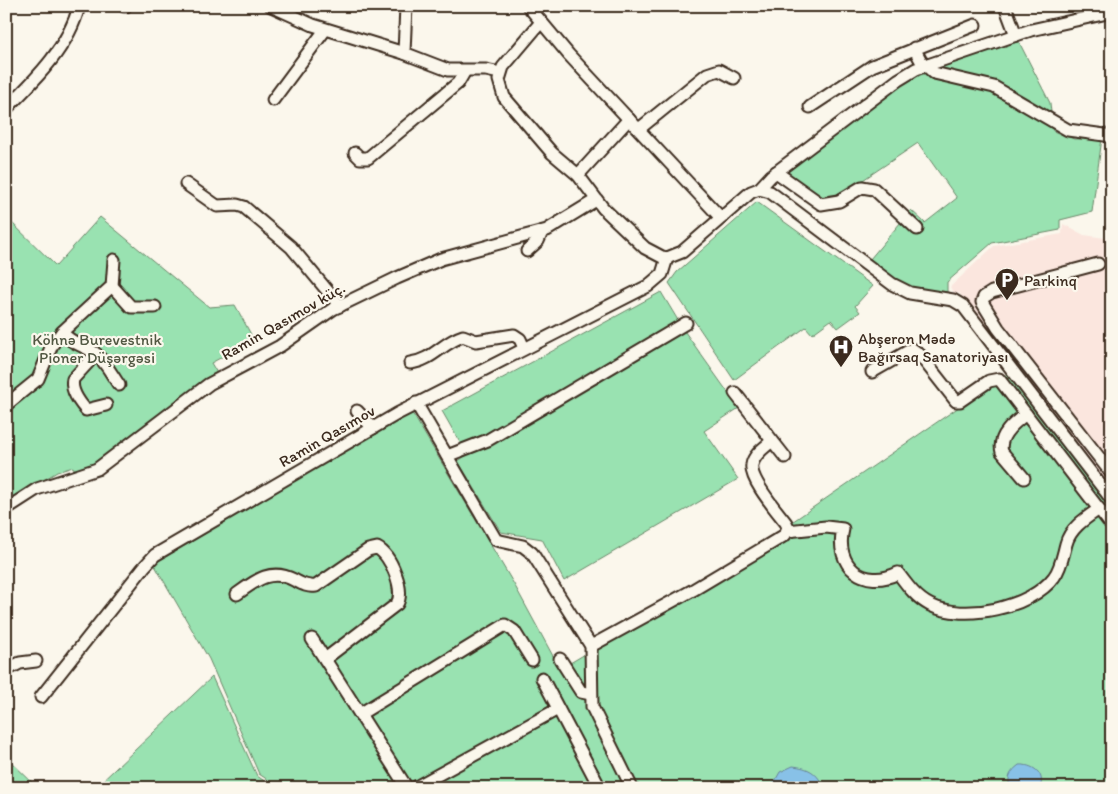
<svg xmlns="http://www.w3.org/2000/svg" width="1118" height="794" font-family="Itim,sans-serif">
<rect width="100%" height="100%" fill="#fbf7ec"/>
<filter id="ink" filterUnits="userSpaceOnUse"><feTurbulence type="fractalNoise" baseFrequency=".02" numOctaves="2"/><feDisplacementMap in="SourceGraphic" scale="10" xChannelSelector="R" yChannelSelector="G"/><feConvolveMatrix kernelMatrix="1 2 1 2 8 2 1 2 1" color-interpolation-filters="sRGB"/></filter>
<g filter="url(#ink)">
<polygon fill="#fbe6de" points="1063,224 1084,235 1112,239 1112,491 959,293 955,294 950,287 994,246 1062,234"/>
<g fill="#99e2b1" stroke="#6a8668">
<path d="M1018,40L1050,103L1053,131L1074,139L1102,138L1092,212L1060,220V230L992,243L947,282V294L912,290L897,282L870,259L911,210L925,223L957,198L918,143L839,196C814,202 802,186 783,171L912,75Z"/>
<polygon points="757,202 873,286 855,306 860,312 838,328 831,320 812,334 806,327 734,380 669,283 677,272"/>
<polygon points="6,217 56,266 100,217 209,307 235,305 254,340 211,363 217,373 93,466 76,472 73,467 57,472 7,502"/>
<polygon points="661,292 685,332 739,408 704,431 738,479 564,581 542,539 501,532 458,461 467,455 442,411"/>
<polygon points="1007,374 1112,510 1112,782 1102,788 271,788 268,780 259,774 209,659 154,564 411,411 515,586 560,669 693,590"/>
<polygon points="212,677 257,776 266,782 268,788 95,788"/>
<polygon points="6,757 38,788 6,788"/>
</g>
<g fill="#88c1e7" stroke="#698597">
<path d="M1019,765C1032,764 1046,773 1040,788H1010C1007,777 1010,772 1019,765Z"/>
<path d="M793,766C809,768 817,772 824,788H771L780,772Z"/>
</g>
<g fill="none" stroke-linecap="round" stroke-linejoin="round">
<defs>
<g id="minor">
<polyline points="124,6 126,6"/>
<polyline points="271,6 313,25 404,53 448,70 486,70 500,73"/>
<polyline points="528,6 569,55 721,218"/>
<polyline points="1005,6 1016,35"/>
<polyline points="541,22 503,67 499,80 504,97 552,153 578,175 603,208 645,248 662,257 667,258 682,252 751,192 759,189 770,192 892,284 910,293 953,300 963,306 1112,500"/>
<polyline points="914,48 921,61 934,73 994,87 1068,130 1112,136"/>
<polyline points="404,53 406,6"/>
<polyline points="273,100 325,30"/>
<polyline points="810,107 872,66 975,25"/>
<path d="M6,109C35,80 69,47 79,6"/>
<polyline points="639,129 707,74 719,70 734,78"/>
<polyline points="355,153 360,158 368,158 458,83 465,71"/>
<polyline points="776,172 821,204 839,201 862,187 874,189 917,229"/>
<polyline points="578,175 629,119"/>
<polyline points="186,184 217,206 237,205 244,207 291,247 340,306"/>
<polyline points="759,189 771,176 898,80 916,69 1031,30 1112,12"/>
<polyline points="527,251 538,241 542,232"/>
<polyline points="1098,264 992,292 984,297 982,302 998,328 1112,474"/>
<polyline points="112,286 131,307 155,307"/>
<polyline points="62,332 112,286 114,260"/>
<path d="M96,354L73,379C70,390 79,402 86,410L106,405"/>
<path d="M410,363C432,361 443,342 463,336L476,341L514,335L520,339L524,348"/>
<polyline points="872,372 912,349 919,354 956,401 960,401 989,381 999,379 1112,526"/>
<polyline points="735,393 785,457"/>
<polyline points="416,403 496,540 523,546 532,553 591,646 592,707 632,788"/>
<path d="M6,405L38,379L52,345L62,332C71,344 84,345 95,353C105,361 112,375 119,385"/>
<polyline points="357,411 373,428"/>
<polyline points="447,456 488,440 686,323"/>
<path d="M1024,478L1002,452C997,436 1015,422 1026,414"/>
<polyline points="6,509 37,489 97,469 209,384 280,346 333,309 397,278 441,259 547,230 596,200"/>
<path d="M787,531L826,527L843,529C834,566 864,590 898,573C907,585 916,598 930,605C964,622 1031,608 1054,577C1061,568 1063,555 1066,544C1070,528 1086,518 1099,509"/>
<path d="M237,594C256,580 271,568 294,580C302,584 307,587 316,586L368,550L377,548C391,555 405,590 397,604L325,659"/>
<polyline points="312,639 407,788"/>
<path d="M591,646L693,590L785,535L788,527L786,523C777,511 749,479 752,465C753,455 765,447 772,441"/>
<polyline points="560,659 581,692 591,694"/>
<polyline points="6,670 20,663 36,661"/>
<polyline points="542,678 600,788"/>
<polyline points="41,697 144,567 155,555 397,414 648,286 662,274 667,258"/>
<polyline points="360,714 505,625 514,631 532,660"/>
<polyline points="414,788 558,709"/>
</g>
</defs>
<use href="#minor" stroke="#3b2a1e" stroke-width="15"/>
<use href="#minor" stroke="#fbf7ec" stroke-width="11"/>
</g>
</g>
<defs>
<symbol id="parking-pin" viewBox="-11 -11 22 30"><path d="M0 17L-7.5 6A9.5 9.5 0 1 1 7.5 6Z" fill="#3b2a1e" stroke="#fbf7ec"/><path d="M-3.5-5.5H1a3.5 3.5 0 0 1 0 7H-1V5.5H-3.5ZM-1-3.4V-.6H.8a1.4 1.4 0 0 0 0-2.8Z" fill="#fff"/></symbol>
<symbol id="hospital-pin" viewBox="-11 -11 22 30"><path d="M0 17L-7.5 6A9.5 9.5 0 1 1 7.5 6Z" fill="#3b2a1e" stroke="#fbf7ec"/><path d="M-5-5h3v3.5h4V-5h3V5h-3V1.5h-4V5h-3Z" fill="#fff"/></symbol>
</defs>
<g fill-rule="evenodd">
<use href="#parking-pin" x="993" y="266" width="28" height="38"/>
<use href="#hospital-pin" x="827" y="333" width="28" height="38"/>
</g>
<g text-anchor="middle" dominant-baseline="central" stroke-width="4.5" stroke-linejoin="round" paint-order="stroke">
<g font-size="16" fill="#3b2a1e" stroke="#fbf7ec" text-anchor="start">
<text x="1024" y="280">Parkinq</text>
<text x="858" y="338">Abşeron Mədə<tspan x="858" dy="18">Bağırsaq Sanatoriyası</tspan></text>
</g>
<g font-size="16" fill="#3b2a1e" stroke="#fbf7ec">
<text transform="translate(283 321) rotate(-30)">Ramin Qasımov küç.</text>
<text transform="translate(327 436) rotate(-30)">Ramin Qasımov</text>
</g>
<g font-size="16" fill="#525843" stroke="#fbf7ec">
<text x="97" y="339">Köhnə Burevestnik<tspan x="97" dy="18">Pioner Düşərgəsi</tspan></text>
</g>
</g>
<rect width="1118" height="794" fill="none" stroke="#fbf7ec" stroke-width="25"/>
<rect x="12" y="12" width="1093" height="769" fill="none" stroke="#3b2a1e" stroke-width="2" filter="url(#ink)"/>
</svg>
